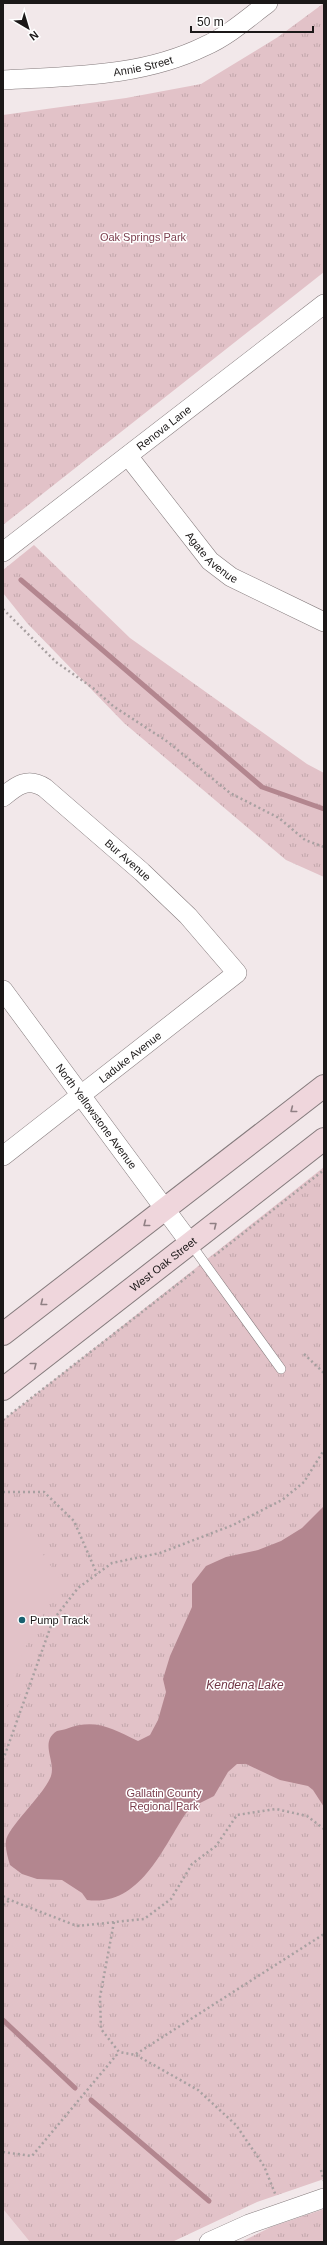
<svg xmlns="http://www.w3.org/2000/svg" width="327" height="2245" font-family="Helvetica,sans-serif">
<defs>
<pattern id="grass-tufts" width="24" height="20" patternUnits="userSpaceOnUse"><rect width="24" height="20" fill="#e2c2c8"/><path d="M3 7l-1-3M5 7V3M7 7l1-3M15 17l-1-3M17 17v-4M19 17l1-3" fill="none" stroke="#c1a6ab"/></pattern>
</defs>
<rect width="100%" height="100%" fill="#f2e8ea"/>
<polygon fill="#edd9dd" points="3,2209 30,2242 3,2242"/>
<g fill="url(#grass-tufts)">
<polygon points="324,3 324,272 3,525 3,115 126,98 201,84 278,37"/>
<polygon points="34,545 130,638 307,764 324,773 324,877 286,860 124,723 27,623 3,593 3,570"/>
<polygon points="324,1167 324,2179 257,2202 172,2242 30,2242 3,2209 3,1420"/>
<polygon points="324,2209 324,2242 241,2242 271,2227"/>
</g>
<polygon fill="#e2c2c8" points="8,1527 20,1527 30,1535 59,1578 60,1582 22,1654 3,1722 3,1531"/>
<path fill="#b3868f" d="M324,1506V1807L313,1790L308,1786L280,1780L246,1764H237L228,1772L214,1796L194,1806L186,1813C162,1849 140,1907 87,1900L82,1893L62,1880L37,1879L22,1874L10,1865C8,1858 5,1849 6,1841C7,1828 44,1795 51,1776C56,1761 39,1742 57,1731C60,1730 64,1730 66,1729C95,1718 111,1728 138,1741L150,1735L158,1720L166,1692L163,1679L170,1656L192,1607V1584L206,1566L226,1557L258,1550L281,1541L302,1528Z"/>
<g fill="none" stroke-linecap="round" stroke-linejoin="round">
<g stroke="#b3868f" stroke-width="5">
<polyline points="21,580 262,787 324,809"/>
<polyline points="3,2020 75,2088"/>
<polyline points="91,2100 209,2201"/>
</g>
<defs>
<polyline id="service" points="190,1243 281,1369"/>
<g id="minor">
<path id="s1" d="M3,80C72,76 142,77 205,46C228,36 248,18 268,3"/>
<path id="s2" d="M128,456L210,561L231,577L324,622"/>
<path id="s3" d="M3,552L324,304"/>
<path id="s4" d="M3,797C17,785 28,777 45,788L142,872L188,916L237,973L3,1156"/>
<path id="s5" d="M3,990L190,1243"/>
<polyline points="209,2242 249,2224 324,2198"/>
</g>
<g id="secondary">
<polyline points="3,1334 324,1086"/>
<path id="s6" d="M3,1389L324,1139"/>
</g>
</defs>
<use href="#service" stroke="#857b7d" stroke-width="10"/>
<use href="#minor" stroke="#857b7d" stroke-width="20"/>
<use href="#secondary" stroke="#857b7d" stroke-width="24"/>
<g stroke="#a8a0a1" stroke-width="2.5" stroke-dasharray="2 3" stroke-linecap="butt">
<polyline points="3,609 56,662 93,688 113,706 168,742 230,793 279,818 305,840 324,847"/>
<polyline points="214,1256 324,1170"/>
<polyline points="304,1354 324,1373"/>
<polyline points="3,1420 196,1270"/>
<polyline points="3,1492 44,1492 74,1521 97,1574"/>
<polyline points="3,1760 53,1620 78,1588 112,1563 160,1553 233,1525 282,1500 304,1482 324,1450"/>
<polyline points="3,1896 10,1900 77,1926 144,1919 171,1899 192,1864 216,1846 237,1815 276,1809 307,1816 324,1829"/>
<polyline points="3,1905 10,1900"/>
<polyline points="114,1922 100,1997 101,2029 119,2052 136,2055 198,2090 236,2125 264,2166 276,2196"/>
<polyline points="136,2054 324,1934"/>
<polyline points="3,2152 32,2156 119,2052"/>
<polyline points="321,2170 324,2181"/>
</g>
<use href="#service" stroke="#fff" stroke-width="9"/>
<use href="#minor" stroke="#fff" stroke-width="19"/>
<use href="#secondary" stroke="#efd6dc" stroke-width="22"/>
</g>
<defs><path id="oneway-chevron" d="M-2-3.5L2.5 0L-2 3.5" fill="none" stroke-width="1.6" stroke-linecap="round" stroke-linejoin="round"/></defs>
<g stroke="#908084">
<use href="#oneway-chevron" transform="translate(293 1110) rotate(142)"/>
<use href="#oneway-chevron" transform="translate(146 1224) rotate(142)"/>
<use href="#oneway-chevron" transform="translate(214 1225) rotate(-38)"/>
<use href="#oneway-chevron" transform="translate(43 1303) rotate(142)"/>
<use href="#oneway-chevron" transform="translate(34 1365) rotate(-38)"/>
</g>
<circle fill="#196170" stroke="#fff" stroke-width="1.5" cx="22" cy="1620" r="4"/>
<g text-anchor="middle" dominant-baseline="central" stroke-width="3" stroke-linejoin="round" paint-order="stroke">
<g font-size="11" fill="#1b1818" stroke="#fff">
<text stroke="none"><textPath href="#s1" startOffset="141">Annie Street</textPath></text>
<text stroke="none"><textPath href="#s3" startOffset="203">Renova Lane</textPath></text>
<text stroke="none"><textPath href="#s2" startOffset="132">Agate Avenue</textPath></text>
<text stroke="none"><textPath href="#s4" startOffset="157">Bur Avenue</textPath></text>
<text transform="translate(130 1057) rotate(-38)">Laduke Avenue</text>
<text stroke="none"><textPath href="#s5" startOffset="157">North Yellowstone Avenue</textPath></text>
<text stroke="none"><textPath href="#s6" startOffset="203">West Oak Street</textPath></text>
</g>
<g font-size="11" fill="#7d404f" stroke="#fff">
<text x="143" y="237">Oak Springs Park</text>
<text x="164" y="1793">Gallatin County<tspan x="164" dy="13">Regional Park</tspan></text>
</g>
<g font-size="11" fill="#1b1818" stroke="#fff" text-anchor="start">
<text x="30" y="1620">Pump Track</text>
</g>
<g font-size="12" font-style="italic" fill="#703544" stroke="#fff">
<text x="245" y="1685">Kendena Lake</text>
</g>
</g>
<rect width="327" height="2245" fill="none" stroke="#1b1818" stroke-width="8"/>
<g transform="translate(28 28) rotate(142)" stroke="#ffffff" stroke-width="3" paint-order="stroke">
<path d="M0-3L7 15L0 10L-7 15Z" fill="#1b1818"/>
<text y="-6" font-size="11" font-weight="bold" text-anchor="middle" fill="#1b1818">N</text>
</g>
<path d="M191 26v6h122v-6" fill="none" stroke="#1b1818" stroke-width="2"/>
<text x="197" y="26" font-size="12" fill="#1b1818" stroke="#ffffff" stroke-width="3" paint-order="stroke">50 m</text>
</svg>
